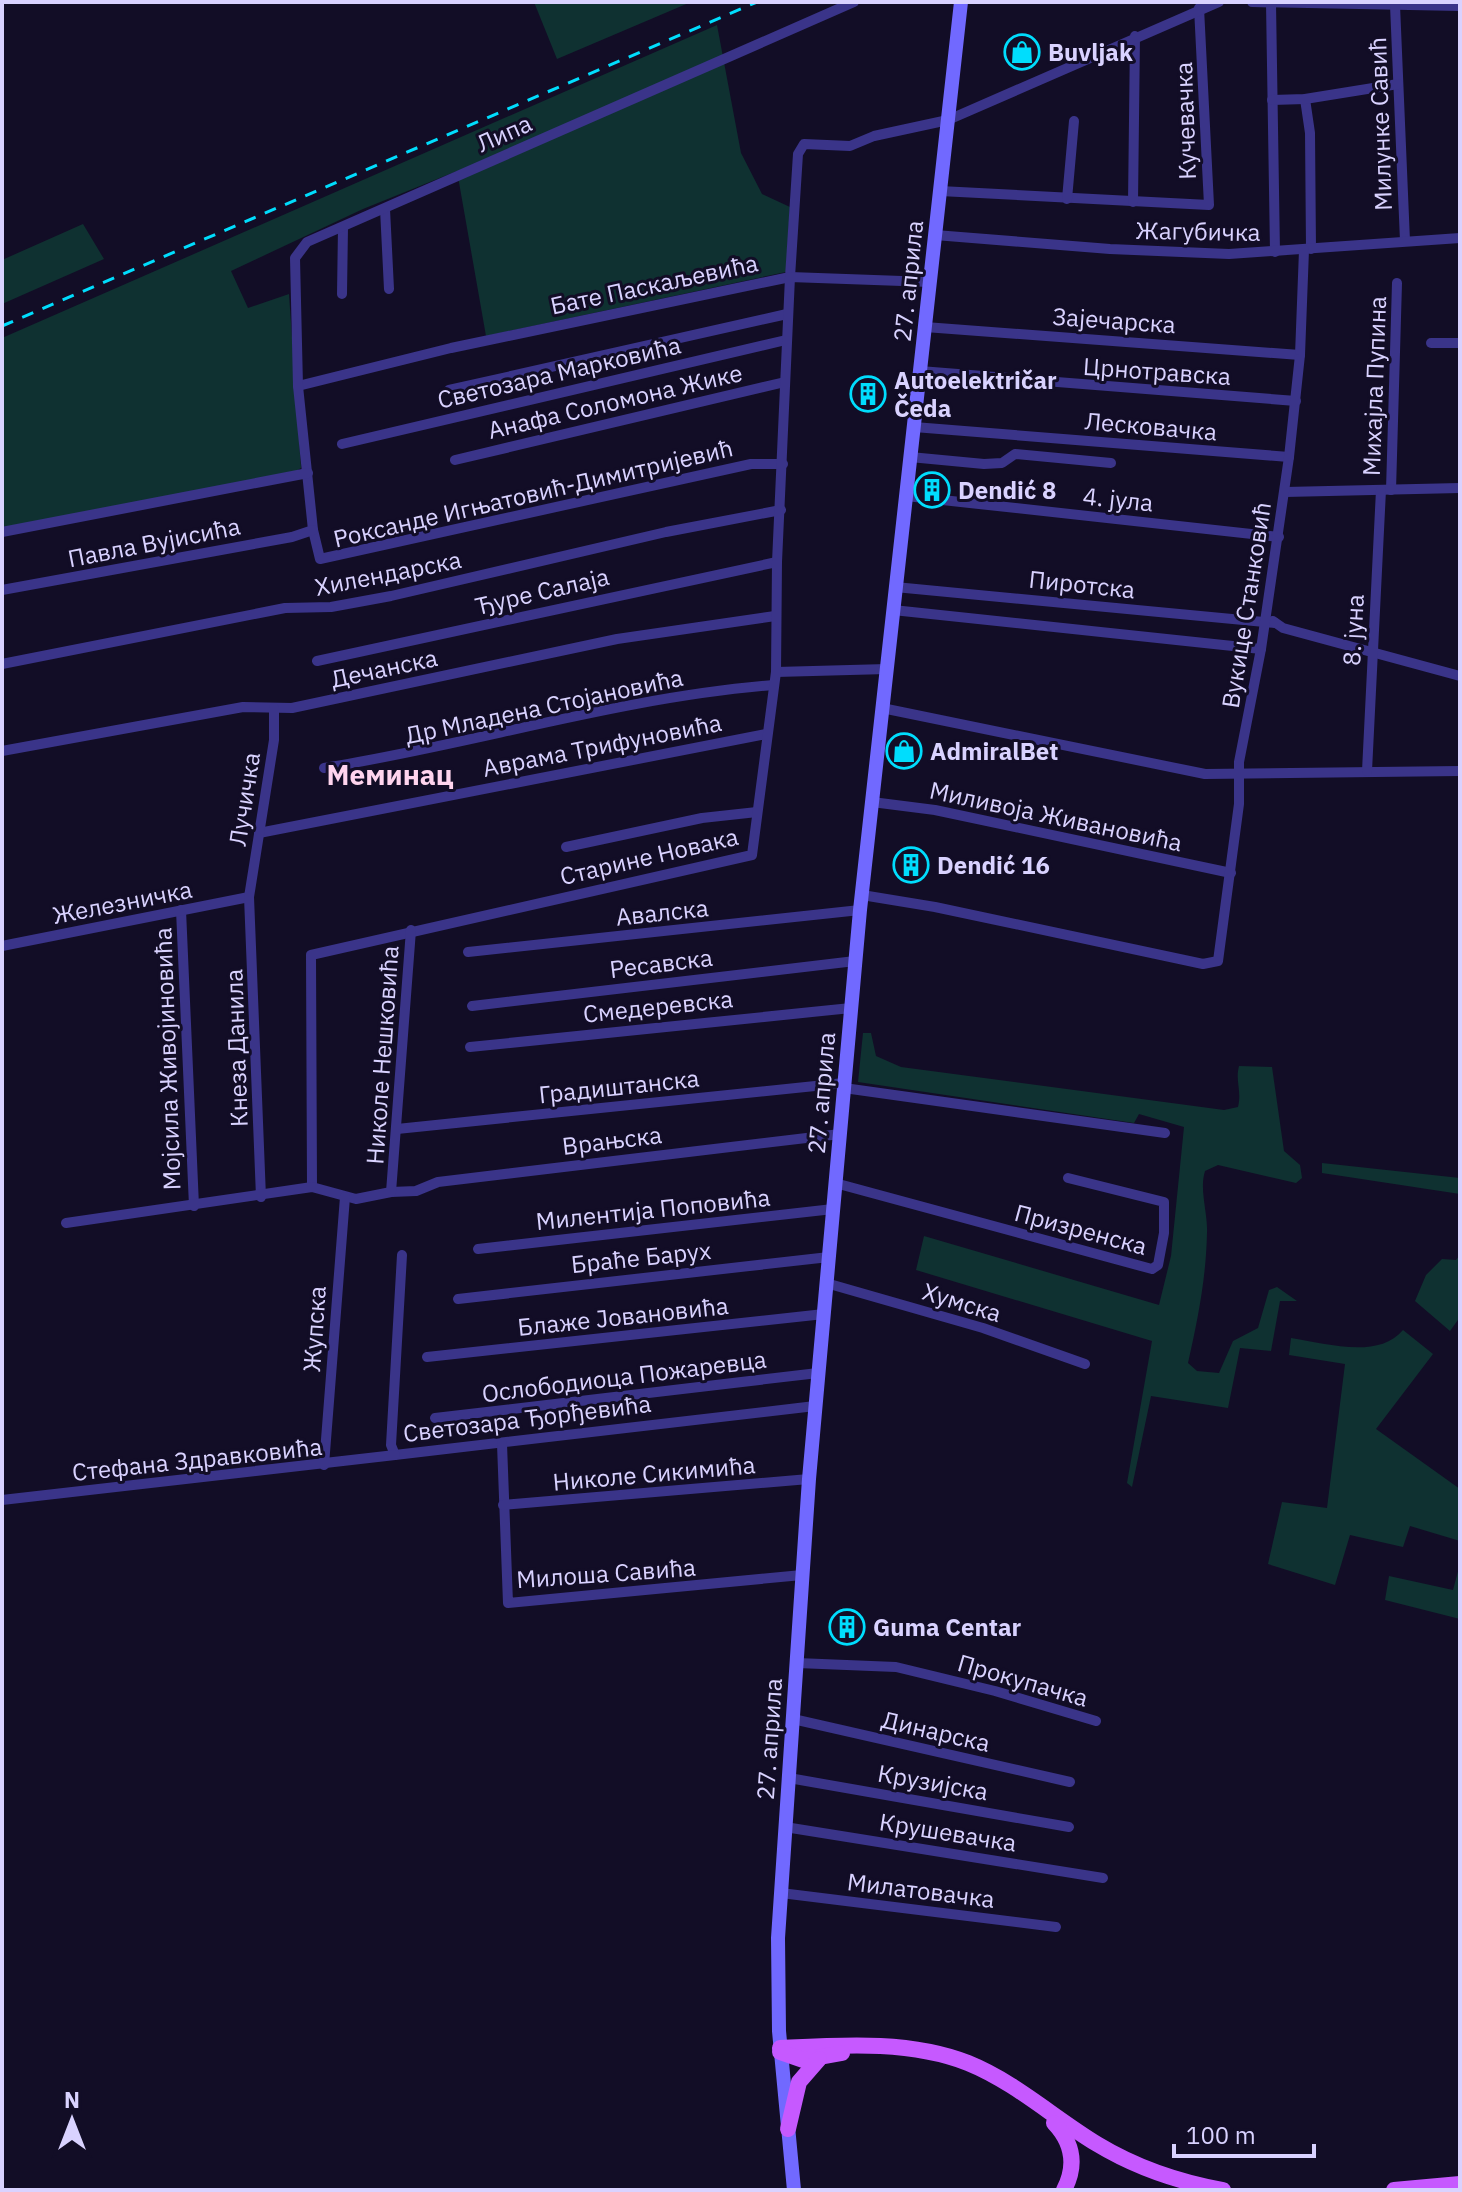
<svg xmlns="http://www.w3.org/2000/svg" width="1462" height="2192" font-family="'IBM Plex Sans',sans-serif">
<rect width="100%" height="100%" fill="#120d26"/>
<g fill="#0f3131">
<polygon points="534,2 691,2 557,59"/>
<polygon points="717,25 741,153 762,194 790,207 786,272 486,336 457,171 363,209 231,271 248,308 289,294 301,468 291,474 2,528 2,338"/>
<polygon points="83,224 104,259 2,304 2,260"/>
<path d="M863,1033H871L876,1056L901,1067L1224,1110L1238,1107C1242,1091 1235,1081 1239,1066L1272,1067L1284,1151L1300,1165L1302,1178L1296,1183L1218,1165L1205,1171C1199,1190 1208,1213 1207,1233C1206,1279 1198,1318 1188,1363L1197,1371L1219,1373L1233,1341L1258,1328L1269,1290L1277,1287L1297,1301H1280L1271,1351L1240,1348L1228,1408L1151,1396L1132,1487L1127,1483L1152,1341L916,1270L924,1236L1159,1305L1171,1256L1184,1127L1139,1114L1134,1123L858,1082Z"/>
<polygon points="1322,1163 1460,1178 1460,1194 1322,1173"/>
<polygon points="1460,1255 1460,1317 1450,1331 1415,1301 1426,1275 1442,1259 1456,1260"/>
<path d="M1403,1330L1433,1354L1376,1429L1460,1489V1541L1410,1526L1403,1547L1350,1535L1335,1585L1268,1564L1282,1502L1327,1508L1345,1364L1289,1355L1291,1338C1325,1343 1378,1360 1403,1330Z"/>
<polygon points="1460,1564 1460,1619 1385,1600 1389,1576 1453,1590"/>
</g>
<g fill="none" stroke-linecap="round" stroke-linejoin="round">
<g stroke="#3a3489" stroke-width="10">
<polyline points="1252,2 1460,6"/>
<polyline points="1271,3 1275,252"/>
<polyline points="1395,5 1405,241"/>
<polyline points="1305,99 1310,133 1311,249"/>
<polyline points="1272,100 1305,99 1398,84"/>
<polyline points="940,191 1209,205 1199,8"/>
<polyline points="1067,199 1074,121"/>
<polyline points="1133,202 1135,36"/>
<polyline points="385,209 389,289"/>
<polyline points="935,235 1110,249 1229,254 1460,238"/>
<polyline points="342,294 343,227"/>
<polyline points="925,327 1300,355"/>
<polyline points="1431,343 1460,343"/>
<polyline points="920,371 1296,401"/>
<polyline points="298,386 451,348 790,277 798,154 804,144 850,146 874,136 948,120 1219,2"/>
<polyline points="449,390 787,314"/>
<polyline points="914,427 1289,457"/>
<polyline points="342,444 786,340"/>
<polyline points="910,457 984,464 1002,463 1015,454 1111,463"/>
<polyline points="455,460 785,382"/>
<polyline points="783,464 751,464 320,559 313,530 298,386 295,258 307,242 854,2"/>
<polyline points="1391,490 1397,283"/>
<polyline points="1285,492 1460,488"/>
<polyline points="906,496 1279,537"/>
<polyline points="2,532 308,473"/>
<polyline points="895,587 1275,623"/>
<polyline points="2,590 292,537 313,530"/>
<polyline points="893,610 1261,649"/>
<polyline points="1273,621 1283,628 1460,676"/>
<polyline points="317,661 777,562"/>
<polyline points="2,664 285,608 331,607 391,596 666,532 781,510"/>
<polyline points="776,672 887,669"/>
<polyline points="882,708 1205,774 1460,771"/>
<polyline points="2,751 243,707 292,708 617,639 775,616"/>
<path d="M324,768C474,744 622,697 774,685"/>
<polyline points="1367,771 1381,490"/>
<polyline points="872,802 935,810 1231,873"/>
<polyline points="259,833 766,734"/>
<polyline points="566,847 702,818 757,812"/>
<polyline points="862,895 935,907 1203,964 1218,961 1239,804 1239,762 1261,649 1289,457 1300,355 1304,250"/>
<polyline points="181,910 194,1206"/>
<polyline points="2,946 249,897"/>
<polyline points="468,952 860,910"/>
<polyline points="472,1006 855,961"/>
<polyline points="470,1047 851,1008"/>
<polyline points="844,1088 1165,1133"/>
<polyline points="397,1129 844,1083"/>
<polyline points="835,1183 1152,1269 1158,1265 1164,1233 1164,1202 1068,1178"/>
<polyline points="312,1187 311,955 752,855 776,672 777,562 790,277 930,282"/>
<polyline points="391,1192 416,1191 438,1182 840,1134"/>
<polyline points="261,1197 249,897 274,740 274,708"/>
<polyline points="66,1223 312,1187 356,1199 391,1192 411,930"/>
<polyline points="478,1249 833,1209"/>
<polyline points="402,1255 391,1445 395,1455 815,1406"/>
<polyline points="826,1283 983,1328 1085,1364"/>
<polyline points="458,1299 829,1257"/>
<polyline points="427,1357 824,1314"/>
<polyline points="435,1418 818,1373"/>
<polyline points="502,1444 508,1603 802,1575"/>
<polyline points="324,1465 345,1197"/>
<polyline points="2,1500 395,1455"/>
<polyline points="503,1505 809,1479"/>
<polyline points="797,1663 896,1667 995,1691 1096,1721"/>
<polyline points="793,1719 1070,1782"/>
<polyline points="789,1778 1069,1827"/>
<polyline points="785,1827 1103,1878"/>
<polyline points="781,1893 1056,1927"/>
</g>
<polyline stroke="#7169ff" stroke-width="14" points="794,2190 779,2031 778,1938 809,1479 860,910 961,2"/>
<g stroke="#c659ff" stroke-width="16">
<path d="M780,2048C841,2045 910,2040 968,2063C1015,2082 1054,2118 1097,2144C1135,2167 1179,2182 1223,2190"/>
<polyline points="780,2052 803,2060 842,2053"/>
<path d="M1054,2123C1073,2143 1077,2165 1064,2190"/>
<polyline points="788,2129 799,2082 819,2059"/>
<polyline points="1394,2190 1460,2184"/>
</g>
<polyline stroke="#00ddfd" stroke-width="3" stroke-dasharray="12 10" stroke-linecap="butt" points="2,326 757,2"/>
</g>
<defs>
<symbol id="shop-ring" viewBox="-11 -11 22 22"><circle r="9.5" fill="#120d26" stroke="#00ddfd" stroke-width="1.5"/><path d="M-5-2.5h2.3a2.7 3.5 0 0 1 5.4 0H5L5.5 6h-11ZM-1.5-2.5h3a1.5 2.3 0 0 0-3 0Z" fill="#00ddfd"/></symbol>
<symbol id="building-ring" viewBox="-11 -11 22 22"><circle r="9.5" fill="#120d26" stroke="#00ddfd" stroke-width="1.5"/><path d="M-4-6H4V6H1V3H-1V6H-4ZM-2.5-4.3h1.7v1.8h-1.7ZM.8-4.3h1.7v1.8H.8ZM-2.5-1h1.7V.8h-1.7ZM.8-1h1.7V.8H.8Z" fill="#00ddfd"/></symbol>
</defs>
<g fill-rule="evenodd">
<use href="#shop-ring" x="1002" y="32" width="40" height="40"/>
<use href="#building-ring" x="848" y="374" width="40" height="40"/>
<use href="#building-ring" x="912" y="470" width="40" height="40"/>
<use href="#shop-ring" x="884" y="731" width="40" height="40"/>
<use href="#building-ring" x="891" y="845" width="40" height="40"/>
<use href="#building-ring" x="827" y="1607" width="40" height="40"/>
</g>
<g text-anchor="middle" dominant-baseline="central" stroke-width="6" stroke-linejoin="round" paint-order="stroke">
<g font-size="24" font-weight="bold" fill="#d9d2ff" stroke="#120d26" text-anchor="start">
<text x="1048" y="52">Buvljak</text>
<text x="894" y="380">Autoelektričar<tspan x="894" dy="28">Čeda</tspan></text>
<text x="958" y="490">Dendić 8</text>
<text x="930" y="751">AdmiralBet</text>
<text x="937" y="865">Dendić 16</text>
<text x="873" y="1627">Guma Centar</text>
</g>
<g font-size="24" fill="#d9d2ff" stroke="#120d26">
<text transform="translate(1185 121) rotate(-92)">Кучевачка</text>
<text transform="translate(1380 124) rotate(-92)">Милунке Савић</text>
<text transform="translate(504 133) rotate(-24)">Липа</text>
<text transform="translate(1198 231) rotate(1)">Жагубичка</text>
<text transform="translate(908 281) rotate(-84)">27. априла</text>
<text transform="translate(654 284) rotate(-12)">Бате Паскаљевића</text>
<text transform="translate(1114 320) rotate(4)">Зајечарска</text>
<text transform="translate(1157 371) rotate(4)">Црнотравска</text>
<text transform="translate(559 372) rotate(-13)">Светозара Марковића</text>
<text transform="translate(1374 386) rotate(-88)">Михајла Пупина</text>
<text transform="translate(615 401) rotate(-13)">Анафа Соломона Жике</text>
<text transform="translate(1151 426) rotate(5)">Лесковачка</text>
<text transform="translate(533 493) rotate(-13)">Роксанде Игњатовић-Димитријевић</text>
<text transform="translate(1118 499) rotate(6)">4. јула</text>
<text transform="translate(154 542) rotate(-11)">Павла Вујисића</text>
<text transform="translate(388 573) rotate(-11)">Хилендарска</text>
<text transform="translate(1082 584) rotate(6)">Пиротска</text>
<text transform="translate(542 591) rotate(-13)">Ђуре Салаја</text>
<text transform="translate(1246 605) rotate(-81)">Вукице Станковић</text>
<text transform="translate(1353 630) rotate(-87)">8. јуна</text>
<text transform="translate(384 668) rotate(-12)">Дечанска</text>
<text transform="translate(544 706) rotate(-12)">Др Младена Стојановића</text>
<text transform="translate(602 745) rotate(-11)">Аврама Трифуновића</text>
<text transform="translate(244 799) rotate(-81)">Лучичка</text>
<text transform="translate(1056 816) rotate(12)">Миливоја Живановића</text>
<text transform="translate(649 856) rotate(-13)">Старине Новака</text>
<text transform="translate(122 902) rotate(-11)">Железничка</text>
<text transform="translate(662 912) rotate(-6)">Авалска</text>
<text transform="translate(661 963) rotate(-7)">Ресавска</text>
<text transform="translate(658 1006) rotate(-6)">Смедеревска</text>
<text transform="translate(236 1048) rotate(-92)">Кнеза Данила</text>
<text transform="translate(382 1055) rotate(-86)">Николе Нешковића</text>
<text transform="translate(167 1059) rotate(-92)">Мојсила Живојиновића</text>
<text transform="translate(619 1086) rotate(-6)">Градиштанска</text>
<text transform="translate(821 1093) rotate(-85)">27. априла</text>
<text transform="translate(612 1140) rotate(-7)">Врањска</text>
<text transform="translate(653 1209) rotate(-6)">Милентија Поповића</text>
<text transform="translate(1081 1229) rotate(15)">Призренска</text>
<text transform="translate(641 1257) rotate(-6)">Браће Барух</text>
<text transform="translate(962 1302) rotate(17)">Хумска</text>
<text transform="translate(623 1316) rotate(-6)">Блаже Јовановића</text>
<text transform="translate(314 1329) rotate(-86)">Жупска</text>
<text transform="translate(624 1376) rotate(-7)">Ослободиоца Пожаревца</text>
<text transform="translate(527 1418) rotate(-7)">Светозара Ђорђевића</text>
<text transform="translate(197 1459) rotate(-6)">Стефана Здравковића</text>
<text transform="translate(654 1473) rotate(-5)">Николе Сикимића</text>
<text transform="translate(606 1573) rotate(-4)">Милоша Савића</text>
<text transform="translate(1023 1680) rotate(16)">Прокупачка</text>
<text transform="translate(936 1731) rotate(13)">Динарска</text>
<text transform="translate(769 1739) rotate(-86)">27. априла</text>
<text transform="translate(933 1782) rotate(10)">Крузијска</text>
<text transform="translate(948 1832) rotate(9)">Крушевачка</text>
<text transform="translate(921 1890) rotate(7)">Милатовачка</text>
</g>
<g font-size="28" font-weight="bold" fill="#ffd4ee" stroke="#120d26">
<text x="390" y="774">Меминац</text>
</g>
</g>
<rect width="1462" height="2192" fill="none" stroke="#d9d2ff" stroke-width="8"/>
<g transform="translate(72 2120)" stroke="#120d26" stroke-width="6" paint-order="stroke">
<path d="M0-6L14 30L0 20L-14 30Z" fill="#d9d2ff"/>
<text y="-12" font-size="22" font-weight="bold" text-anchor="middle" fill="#d9d2ff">N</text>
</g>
<path d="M1174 2144v12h140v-12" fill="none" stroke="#d9d2ff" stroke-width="4"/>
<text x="1186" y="2144" font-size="24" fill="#d9d2ff" stroke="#120d26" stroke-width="6" paint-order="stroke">100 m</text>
</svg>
